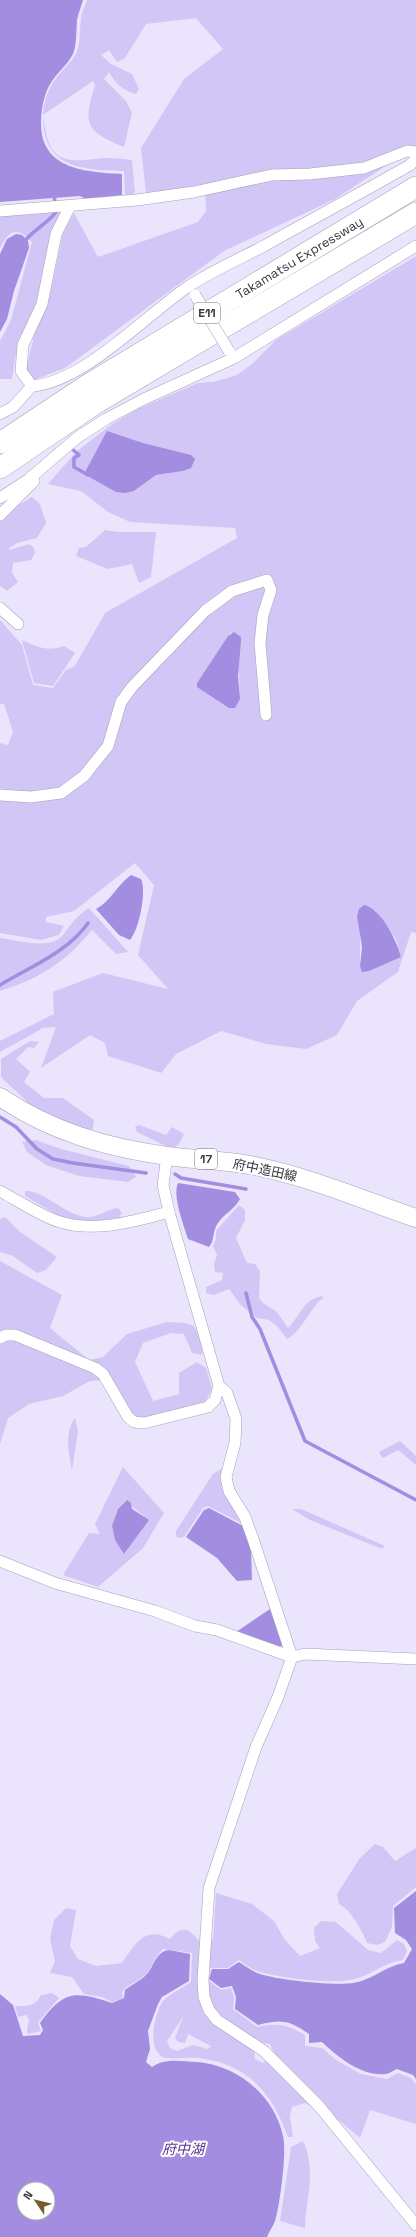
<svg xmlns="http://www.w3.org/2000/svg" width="416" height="2237" font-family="'Space Grotesk','Noto Sans JP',sans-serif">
<rect width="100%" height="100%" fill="#eae5fc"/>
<g fill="#d1c6f5" fill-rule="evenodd">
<path d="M87,0H416V146L335,199L224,251L65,368L34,380L26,370L36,327L48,304L63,233L74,213L98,257L198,222L206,211L205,185L146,193L141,148L184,79L223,49L196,18L146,24L125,58L117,62L109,50L101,55L111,64L132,74L139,89L136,94C122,90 116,84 109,72L104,79L126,101L132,113L124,147C85,131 83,124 95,85L93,81L43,115C45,126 46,139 52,149C64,167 90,158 107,158C116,158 124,159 132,160L135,193L125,195L124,171C91,170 49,170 44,129C42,114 43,102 50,88C56,75 69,66 76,54C81,43 79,32 81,20C81,14 85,6 87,0Z"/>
<path d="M63,212L39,299L18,341L12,379H0V341L11,320L32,242C17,226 10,229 0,248V216Z"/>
<path d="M416,256V933L411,932L398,972L357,1001L337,1035L306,1049L266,1044L221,1031L176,1054L161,1073L108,1056L105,1043L90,1035L41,1068L56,1027L43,1028L0,1052V1041L54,1014L53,992L103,973L168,989L138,955L154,885L135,863L74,911L46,917V922L64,926L59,935L41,940L0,933V743L8,745L13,732L4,704H0V620L22,645L33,685L53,688L66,670L75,666L105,613L237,538L235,528L130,522L108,512L81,491L48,484L76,452L112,424L138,409L198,383L214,382L237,375L252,364L276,340ZM107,432L143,443L183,471L156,475L134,491ZM231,632C236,652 245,690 235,707L229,708L198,687L197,683ZM375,910L396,939L401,957L360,965V931Z"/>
<polygon points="32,497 40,504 46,523 37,538 17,543 9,548 9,550 29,544 34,548 35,553 31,560 13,563 12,573 18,582 7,591 0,586 0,521 12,509"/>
<polygon points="105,530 118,532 156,532 151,577 139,583 132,564 108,569 76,556 79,548 86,547"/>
<path d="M22,640C37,647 48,652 64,646L75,653L53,686L34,683Z"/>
<path d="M89,908L128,952L116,954L92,930C64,963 41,978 0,991V938C18,940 50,951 63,935C71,924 77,915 89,908Z"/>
<polygon points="30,1041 39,1042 34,1048 28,1047 16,1059 30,1072 24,1082 44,1098 63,1098 94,1120 93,1129 81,1130 35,1109 1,1077 1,1059"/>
<polygon points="139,1125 166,1135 172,1127 184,1134 179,1144 172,1149 137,1132 135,1127"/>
<polygon points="36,1140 61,1149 129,1166 136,1177 128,1182 79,1176 46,1165 27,1152 22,1142"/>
<path d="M25,1191C44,1189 68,1219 91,1217C99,1216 108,1209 118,1208L122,1213L119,1218L84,1222L59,1216L25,1196Z"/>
<path d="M239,1205L245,1210V1220L236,1238L247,1263L255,1264L260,1271L259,1298L263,1303L277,1312L288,1328C300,1316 304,1298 323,1296V1298C308,1310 303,1330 287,1339L277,1326L269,1320L257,1318L240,1304L229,1289L214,1295L206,1293V1287L222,1280L223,1273L215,1272L214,1264L217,1255L213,1246L216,1239V1231Z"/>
<polygon points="5,1217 20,1232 57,1257 46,1270 37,1273 13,1256 0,1252 0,1219"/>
<polygon points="0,1261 62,1295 50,1328 89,1360 103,1357 127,1334 167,1322 184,1323 194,1326 203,1345 202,1355 192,1353 184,1334 171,1333 143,1343 135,1362 153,1401 179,1394 179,1373 197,1362 206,1368 212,1389 204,1404 142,1418 134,1416 111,1380 90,1381 63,1396 29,1404 8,1418 0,1444"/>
<path d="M75,1418L78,1432L72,1470C69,1452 64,1433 75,1418Z"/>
<polygon points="400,1441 416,1456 416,1465 398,1450 383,1458 379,1452"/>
<path d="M123,1467L164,1513L143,1548L98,1587L63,1575L89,1533L100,1534L95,1524ZM125,1501L144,1516L125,1554L115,1540L112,1527L116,1518V1513Z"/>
<polygon points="223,1468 228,1496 241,1523 208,1506 203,1508 184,1537 179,1538 176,1536 176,1531 213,1474"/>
<polygon points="292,1509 301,1509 385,1546 382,1549 310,1520"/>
<path d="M375,1844L383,1847L395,1861L416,1848V1887L393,1906L392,1927L385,1942L377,1945L367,1943C362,1930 351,1910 339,1904L337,1894L360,1858Z"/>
<path d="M216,1893L252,1904L274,1921L285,1940L300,1956L320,1948L315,1941L314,1928L321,1921L336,1922L368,1950L381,1953L397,1940L404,1944L407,1951L403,1960C385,1962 371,1975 355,1979C331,1985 281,1978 257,1971C251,1969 245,1964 239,1960L228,1968H210L208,1980L221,1990L231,1988L234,1997L233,2009L257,2027C278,2023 286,2024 305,2035V2046L322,2048L336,2060L361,2074L387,2079L398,2073L411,2078L416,2084V2124L370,2110L360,2138L340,2121L305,2103L292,2107L290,2117L293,2137H288C272,2093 248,2064 199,2058C190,2057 170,2060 163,2057C146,2049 155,2012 163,2001C169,1994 183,1988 191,1982L192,1953L163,1949C154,1957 152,1968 145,1975C138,1982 128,1984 122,1992L123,1998L112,2002L102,1997L84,1994L72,1977L50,1973L55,1961L50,1939L54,1920L66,1908L76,1910L70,1946L78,1959L96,1966L122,1963C135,1944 145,1925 170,1939C183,1922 191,1930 201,1944L213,1940ZM183,2017L175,2038L178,2042L185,2043L188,2034L211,2046L208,2049L193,2045L177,2051L170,2048L167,2041ZM259,2042L270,2044L273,2051L263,2063L255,2059L254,2050Z"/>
<path d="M52,1993L59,1998L38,2022L41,2031L28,2034L27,2031L29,2019L26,2015L18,2017L15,2006C28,2006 35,2007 41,1995Z"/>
<path d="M303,2141C317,2171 306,2196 305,2228L280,2221L291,2147Z"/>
</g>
<g fill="#a38de1" fill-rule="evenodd">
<path d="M0,0H83C81,7 78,14 77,20C76,31 77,44 73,54C67,66 55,74 49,86C43,98 41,111 41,125C42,170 87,172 122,174V195L86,199L80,196L0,202Z"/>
<polygon points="16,234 22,235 28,241 29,248 14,291 7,319 0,332 0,254 7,239"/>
<polygon points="107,431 143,443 191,455 195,459 191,468 183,471 156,475 134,491 125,493 116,492 84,474"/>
<polygon points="234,632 241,637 241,641 238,676 240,699 235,708 229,708 197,687 197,683 228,636"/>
<path d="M131,875L141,879C147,891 139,930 130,940L119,935L96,909C112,900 116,886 131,875Z"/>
<path d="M364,905C381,908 397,941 401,957L369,971L362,972L360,966L362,947L357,916L359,909Z"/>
<path d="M178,1183L235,1192L240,1199C235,1209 224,1214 218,1223C212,1231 215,1240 209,1247L188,1239C184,1226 172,1195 178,1183Z"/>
<polygon points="127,1500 131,1503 132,1509 149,1520 124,1554 115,1540 112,1526 118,1509"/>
<polygon points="209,1508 243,1526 251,1550 252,1580 237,1581 217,1558 186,1537 204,1510"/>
<polygon points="270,1609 283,1645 277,1648 236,1632"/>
<path d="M416,1891V2079L413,2075L397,2069C394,2070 389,2074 386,2074C362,2077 338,2057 322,2042L309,2043V2034C289,2020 281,2019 258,2025L235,2009L236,1997L232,1986L221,1988L209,1979L212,1969H228L239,1962C244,1965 249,1969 255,1972C272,1980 333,1986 353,1983C372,1980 386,1966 404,1963L412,1949L406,1940L395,1933L394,1908Z"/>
<path d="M169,1950L190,1954L189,1981L162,1997L158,2004L148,2031L150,2049L146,2062L152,2067C164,2058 182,2061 197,2062C237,2065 274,2095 283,2136C287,2152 280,2205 275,2221C273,2226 269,2232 267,2237H0V1994L13,2005L23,2036L40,2035L43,2030L40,2023C64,1990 75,1991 112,2003L124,1998L125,1990C131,1985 140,1981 146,1975C154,1967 155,1952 169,1950ZM24,2189H48V2213H24Z"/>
</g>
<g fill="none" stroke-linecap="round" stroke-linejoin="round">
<g stroke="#a38de1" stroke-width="3.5">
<path d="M24,242C33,230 47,224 56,212L54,194"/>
<polyline points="71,448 79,455 74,458 74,467 88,475"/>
<path d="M0,985C30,967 68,952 88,923"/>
<polyline points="0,1117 16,1127 37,1149 53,1159 73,1163 146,1173"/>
<polyline points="175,1174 181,1178 246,1189"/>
<polyline points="246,1293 252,1317 260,1329 305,1441 416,1500"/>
</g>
<defs>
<g id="minor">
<polyline points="0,211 137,200 194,192 272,175 310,174 364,168 407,151 416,152"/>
<polyline points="32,386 21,371 23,345 42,304 56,234 70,206"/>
<path d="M0,414L13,407L32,386C84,382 146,315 189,286C212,271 239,259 264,246C312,219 361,193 410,165L416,159"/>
<polyline points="0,498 29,479 78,437 106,419 144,399 234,358 416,246"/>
<polyline points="0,515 34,481 31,477"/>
<polyline points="0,608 18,624"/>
<polyline points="0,795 31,797 61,793 84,776 108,746 121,702 132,687 205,611 232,591 267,580 271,590 263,615 260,643 266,715"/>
<path d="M0,1191C17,1200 42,1217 60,1222C95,1233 135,1221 169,1212"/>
<polyline points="0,1338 6,1335 15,1335 95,1368 103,1374 128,1417 134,1422 144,1423 208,1407 215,1400 219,1386 169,1212 163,1185 167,1156"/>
<polyline points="219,1386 227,1393 236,1419 235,1443 226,1477 229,1491 245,1517 253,1539 292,1657 278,1697 256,1747 209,1888 203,1980 204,1997 209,2010 217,2020 264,2051 319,2106 416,2225"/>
<polyline points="0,1561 55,1583 155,1611 195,1626 217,1630 292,1657 305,1654 416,1659"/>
</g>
<path id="primary" d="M0,1097C52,1132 105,1147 167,1156C196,1160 226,1160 255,1166C310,1177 363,1200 416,1218"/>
<g id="motorway">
<path id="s1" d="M0,443L86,386L416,187"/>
<polyline points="0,468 96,403 416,213"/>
</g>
</defs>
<use href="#minor" stroke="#a5a1b6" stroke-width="12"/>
<use href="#primary" stroke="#a5a1b6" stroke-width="19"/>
<use href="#motorway" stroke="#a5a1b6" stroke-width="22"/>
<use href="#minor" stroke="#fff" stroke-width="11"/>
<use href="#primary" stroke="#fff" stroke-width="18"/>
<use href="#motorway" stroke="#fff" stroke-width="21"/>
<defs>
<polyline id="minor-bridge" points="195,295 229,351"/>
</defs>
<use href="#minor-bridge" stroke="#a5a1b6" stroke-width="12" stroke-linecap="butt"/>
<use href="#minor-bridge" stroke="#fff" stroke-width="11"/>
</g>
<g text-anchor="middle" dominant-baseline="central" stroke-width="4" stroke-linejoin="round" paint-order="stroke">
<g fill="#fff" stroke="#747279" stroke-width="1">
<rect x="194" y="303" width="26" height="20" rx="3"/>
<rect x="195" y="1149" width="22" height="20" rx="3"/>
</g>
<g font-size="12" font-weight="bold" fill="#38363f">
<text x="207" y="313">E11</text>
<text x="206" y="1159">17</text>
</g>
<g font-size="13" fill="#38363f" stroke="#fff">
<text stroke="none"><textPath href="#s1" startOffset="352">Takamatsu Expressway</textPath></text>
<text transform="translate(265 1170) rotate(12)">府中造田線</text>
</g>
<g font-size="14" font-style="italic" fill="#543192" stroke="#fff">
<text x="183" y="2149">府中湖</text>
</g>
</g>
<g transform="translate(36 2201) rotate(305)"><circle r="19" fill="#ffffff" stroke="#afafb2"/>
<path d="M0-3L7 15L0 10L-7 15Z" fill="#755f2e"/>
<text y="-6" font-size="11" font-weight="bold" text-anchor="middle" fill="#38363f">N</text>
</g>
</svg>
